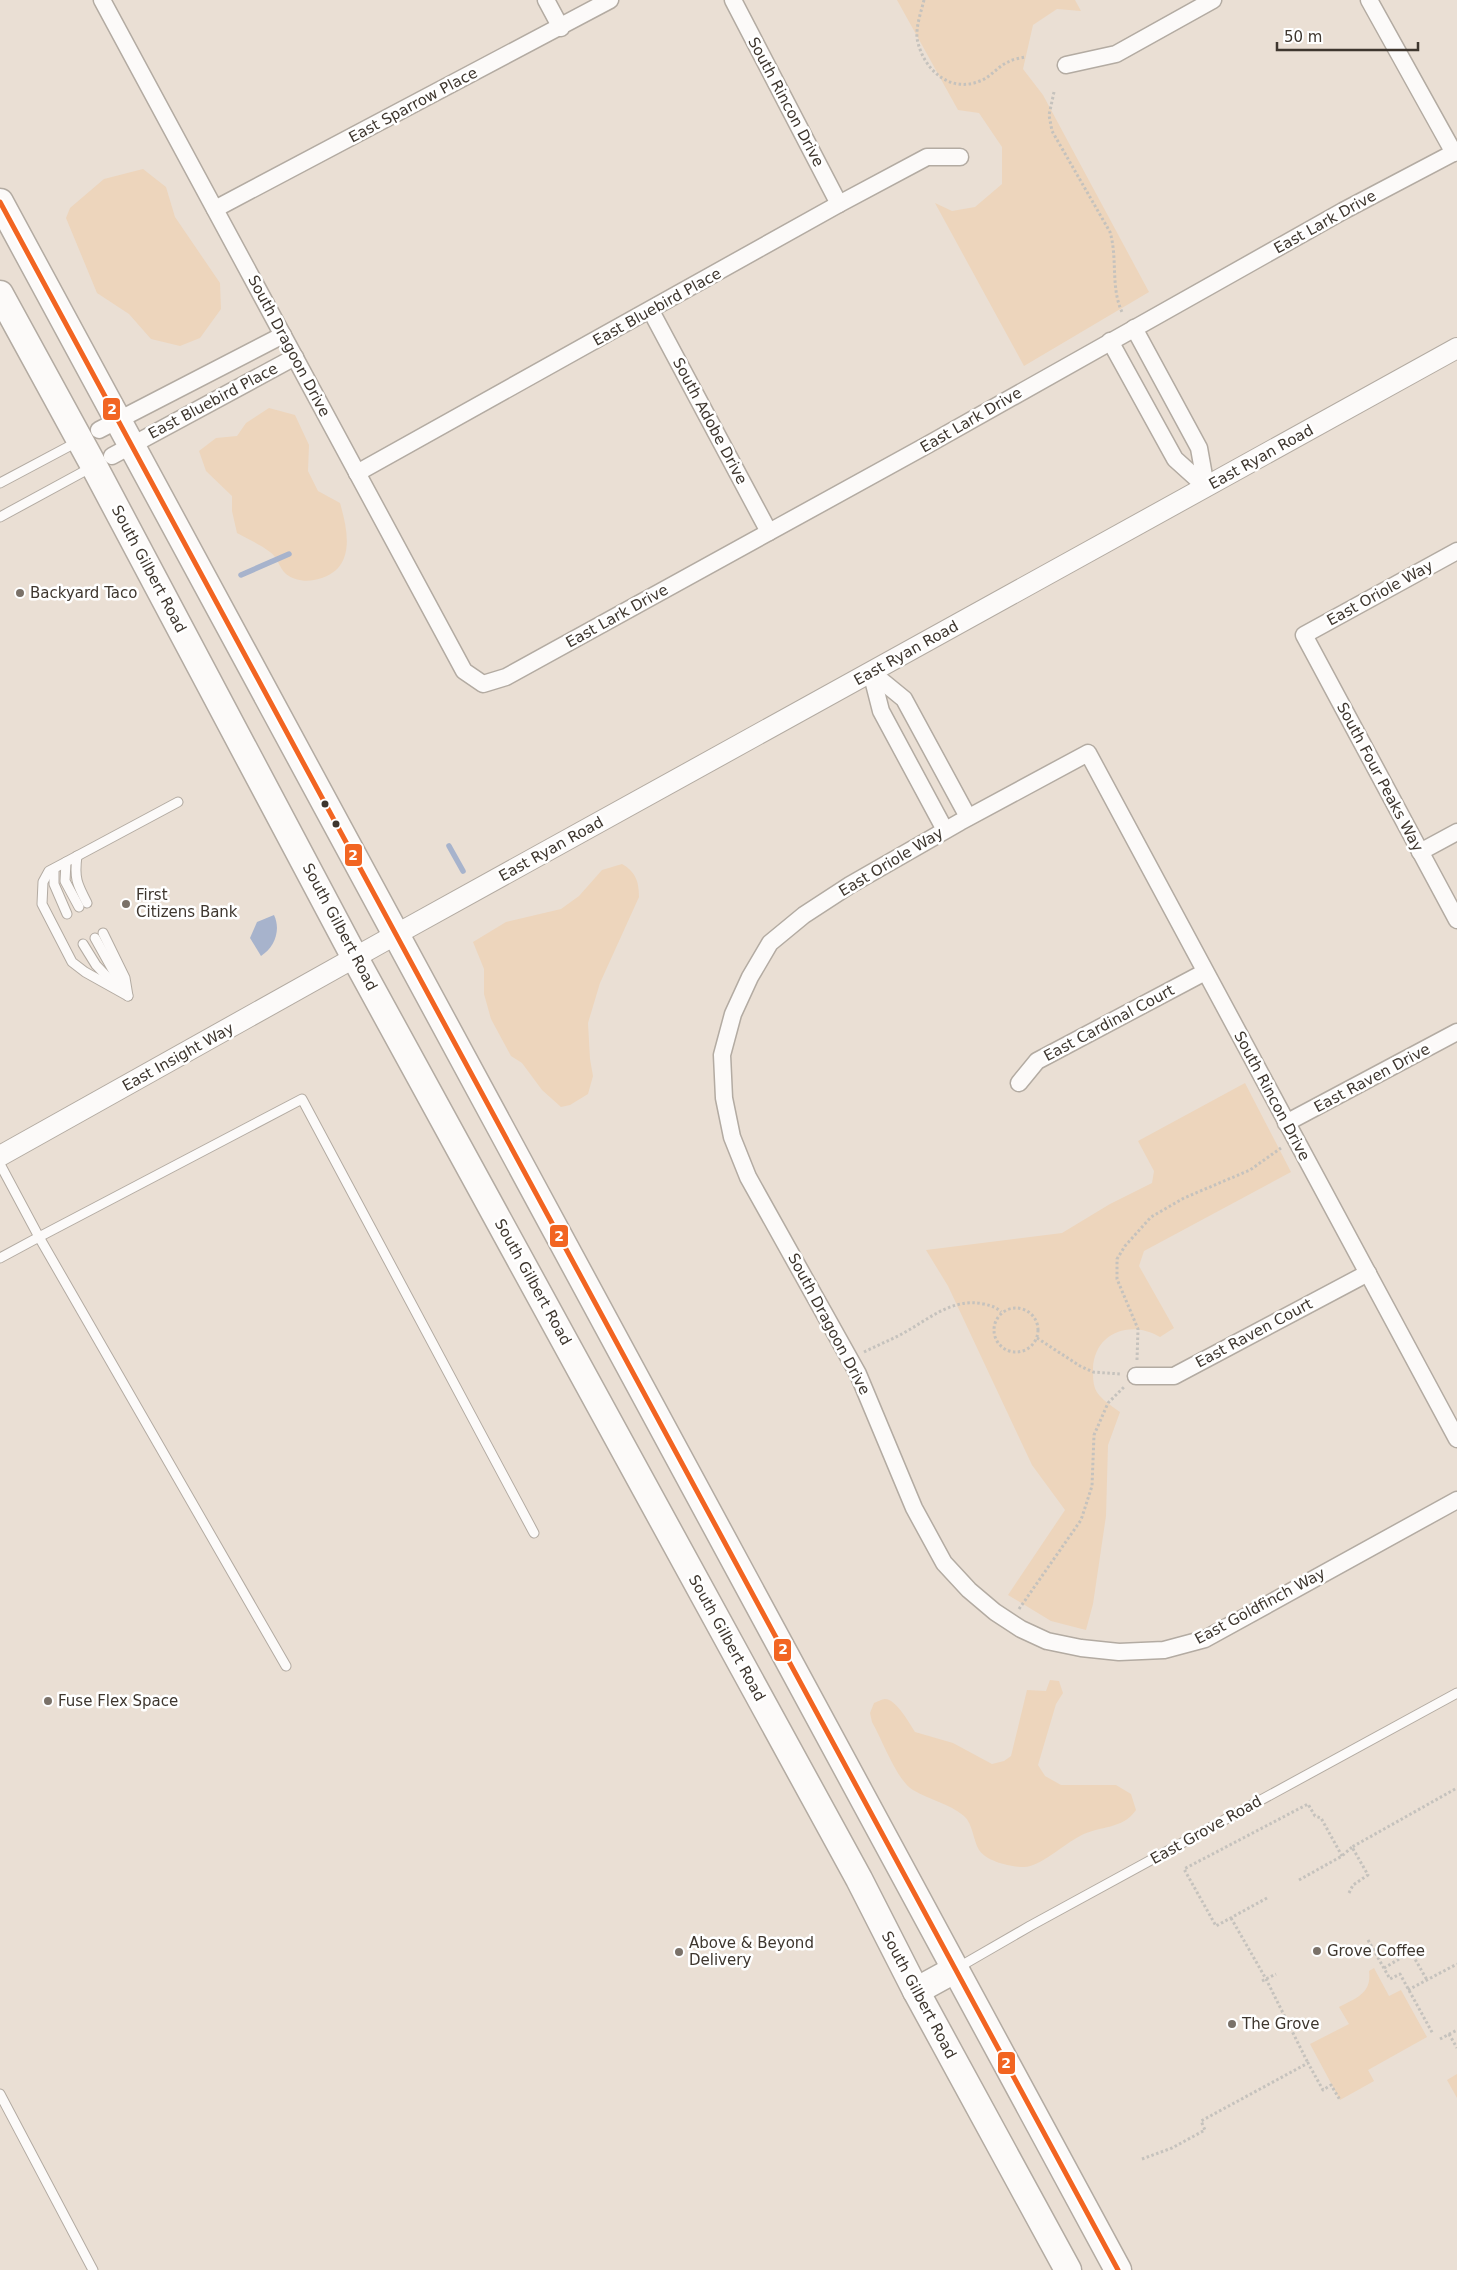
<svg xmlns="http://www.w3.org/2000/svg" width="1457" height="2270" font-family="'DejaVu Sans',sans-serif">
<rect width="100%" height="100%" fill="#eadfd4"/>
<g fill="#edd5bc">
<polygon points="897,0 1075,0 1081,11 1057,9 1033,25 1023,69 1043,95 1149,292 1024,366 935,203 952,211 975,207 1002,184 1002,147 979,113 958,110"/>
<polygon points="143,169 166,187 175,217 220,283 221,309 200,338 180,346 151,339 129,314 97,293 66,218 70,208 104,179"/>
<path d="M269,408L295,415L309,445L308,471L318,491L340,503C349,534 356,572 314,580C305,582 293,580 286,574C279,568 278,557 270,552C261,545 248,539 237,533L232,511V496L206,471L199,451L216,438L237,436L246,423Z"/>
<path d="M622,864C636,872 639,882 639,897L600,983L588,1023L590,1059L593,1076L588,1094L570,1105L561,1107L542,1090L522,1063L511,1056L491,1019L484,994V969L473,942L506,922L561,909L579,896L602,870Z"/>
<path d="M1245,1083L1291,1172L1144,1251L1139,1266L1174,1328L1160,1337C1130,1319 1094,1333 1093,1369C1093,1379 1093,1388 1099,1395C1105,1402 1113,1407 1120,1412L1108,1445L1106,1516L1093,1604L1086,1630L1051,1621L1008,1595L1065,1510L1032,1465L948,1286L926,1250L1062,1233L1110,1204L1152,1183L1154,1171L1138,1141Z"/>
<path d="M1050,1680L1059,1681L1063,1693L1056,1704L1038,1765L1045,1776L1061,1785H1116L1131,1794L1136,1810C1122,1830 1101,1825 1080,1836C1064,1844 1040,1867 1024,1867C1012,1867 987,1862 979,1850C973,1840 973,1824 964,1816C948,1803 930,1800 913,1790C897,1781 882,1739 872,1722L870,1713L874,1703C877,1702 882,1699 885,1699C896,1699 910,1724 915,1732L953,1743L992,1764L1004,1761L1011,1756L1027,1690L1046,1691Z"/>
<path d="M1374,1968L1389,1996L1401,1990L1427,2037L1368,2070L1374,2081L1340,2100L1310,2044L1349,2024L1339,2007C1357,1998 1372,1993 1369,1971Z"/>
<polygon points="1457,2074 1457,2098 1447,2080"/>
</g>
<path fill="#a7b3cc" d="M274,915C281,930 275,947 261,956L250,938L257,922Z"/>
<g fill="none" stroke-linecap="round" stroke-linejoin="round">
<g stroke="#a7b3cc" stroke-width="5.5">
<polyline points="241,575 289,554"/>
<polyline points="449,846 463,871"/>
</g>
<defs>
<g id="service">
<polyline points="0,483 79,441"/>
<polyline points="0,517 92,467"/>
<path d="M77,856C74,878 77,884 87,903"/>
<polyline points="66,862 49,871 43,882 42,904 72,962 85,972 128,996"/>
<polyline points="54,869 54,884 67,914"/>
<polyline points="79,907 65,881 66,862 178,802"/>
<polyline points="103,933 125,978 128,996"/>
<polyline points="95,938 124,990"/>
<polyline points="83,944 96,965 114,984"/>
<polyline points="0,1164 39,1237 302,1099 534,1533"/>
<polyline points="0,1258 39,1237 286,1666"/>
<polyline points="959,1967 1030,1926 1457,1693"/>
<polyline points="0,2094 93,2270"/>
</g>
<g id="minor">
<polyline points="102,0 464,671 483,684 506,677 929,444 1343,211 1457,151"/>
<polyline points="546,0 561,28"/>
<polyline points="733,0 839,204"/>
<polyline points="1369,0 1454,153"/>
<polyline points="1066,65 1116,54 1213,0"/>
<polyline points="215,209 610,0"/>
<polyline points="651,311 769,532"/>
<polyline points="1134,328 1199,448 1206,487"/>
<polyline points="1110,341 1175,459 1206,487"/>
<polyline points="99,430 283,335"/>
<polyline points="112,456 295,357"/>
<polyline points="357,473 839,204 927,157 960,157"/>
<polyline points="1457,551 1304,635 1457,920"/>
<polyline points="871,672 904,699 968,817"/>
<polyline points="871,672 881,711 945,830"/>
<polyline points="1420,852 1457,832"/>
<polyline points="1019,1083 1037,1061 1205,972"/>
<polyline points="1286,1123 1457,1032"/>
<polyline points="1136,1376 1174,1376 1368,1273"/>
<polyline points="1457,1439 1088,753 960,822 850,885 804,915 770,943 750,977 733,1014 722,1055 724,1098 732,1137 748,1177 858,1374 914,1508 944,1563 969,1590 995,1612 1021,1629 1047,1641 1081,1648 1119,1652 1164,1650 1205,1639 1457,1500"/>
</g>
<polyline id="tertiary" points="0,1156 395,935 1457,348"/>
<g id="primary">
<polyline points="0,202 1118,2270"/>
<polyline points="0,294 94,466 355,958 859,1879 916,1991 1068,2270"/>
<polyline points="916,1991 956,1969"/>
</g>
</defs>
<use href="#service" stroke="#b3aba2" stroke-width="11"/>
<use href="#minor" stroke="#b3aba2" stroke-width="19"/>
<use href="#tertiary" stroke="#b3aba2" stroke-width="22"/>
<use href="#primary" stroke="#b3aba2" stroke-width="29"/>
<g stroke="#c5c2bd" stroke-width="3" stroke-dasharray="2.5 2.5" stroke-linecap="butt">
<path d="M924,0C921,12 916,26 917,38C922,68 949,94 980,81C991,77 997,67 1008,62C1013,59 1020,58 1026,57"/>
<path d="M1054,92L1049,115L1052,131L1110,232C1118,259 1110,289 1123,314"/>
<circle cx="1016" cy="1330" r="22"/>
<polyline points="1037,1338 1080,1366 1093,1372 1120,1374"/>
<path d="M864,1352C876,1346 888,1341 900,1335C927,1321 951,1297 984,1304C992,1306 996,1307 1001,1312"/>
<polyline points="1137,1360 1138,1329 1117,1279 1117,1259 1125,1246 1151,1217 1184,1198 1250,1170 1281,1148"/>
<polyline points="1019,1609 1081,1520 1092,1486 1094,1435 1108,1403 1124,1387"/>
<polyline points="1299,1880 1342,1856 1352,1847"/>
<polyline points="1349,1893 1353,1885 1368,1875 1352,1847 1457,1788"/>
<polyline points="1267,1898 1216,1926 1184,1869 1308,1804 1315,1816 1321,1818 1342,1856"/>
<polyline points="1231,1918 1266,1979 1308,2063"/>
<polyline points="1368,1940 1390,1979 1400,1974 1433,2034"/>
<polyline points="1384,1968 1411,1952 1427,1980"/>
<polyline points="1262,1981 1276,1974"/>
<polyline points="1408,1990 1457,1964"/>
<polyline points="1449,2034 1457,2048"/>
<polyline points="1440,2039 1457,2030"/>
<polyline points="1142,2159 1172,2148 1205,2130 1201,2121 1308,2063 1323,2090 1331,2085 1340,2100"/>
</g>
<use href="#service" stroke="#fcfaf9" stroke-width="9"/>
<use href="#minor" stroke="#fcfaf9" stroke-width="16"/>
<use href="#tertiary" stroke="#fcfaf9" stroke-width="20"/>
<use href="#primary" stroke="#fcfaf9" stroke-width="26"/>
<defs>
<polyline id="bus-1" points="0,202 1118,2270"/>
</defs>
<use href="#bus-1" stroke="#fff" stroke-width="9"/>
<use href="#bus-1" stroke="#f26522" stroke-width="5"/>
</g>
<g fill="#7a7168" stroke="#fff" stroke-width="2">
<circle cx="20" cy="593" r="5"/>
<circle cx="126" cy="904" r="5"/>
<circle cx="48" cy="1701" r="5"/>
<circle cx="1317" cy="1951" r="5"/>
<circle cx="679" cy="1952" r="5"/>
<circle cx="1232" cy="2024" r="5"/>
</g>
<g fill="#3e362e" stroke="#fff" stroke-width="2">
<circle cx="325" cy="804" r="4.5"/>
<circle cx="336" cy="824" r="4.5"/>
</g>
<g text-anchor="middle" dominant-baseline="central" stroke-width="5" stroke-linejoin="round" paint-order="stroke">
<g font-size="15" fill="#3e362e" stroke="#fff">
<text transform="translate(786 102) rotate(62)">South Rincon Drive</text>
<text transform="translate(413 105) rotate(-28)">East Sparrow Place</text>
<text transform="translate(1325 222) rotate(-29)">East Lark Drive</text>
<text transform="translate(657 307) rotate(-29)">East Bluebird Place</text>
<text transform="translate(289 346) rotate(62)">South Dragoon Drive</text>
<text transform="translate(213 401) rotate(-28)">East Bluebird Place</text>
<text transform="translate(971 420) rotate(-30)">East Lark Drive</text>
<text transform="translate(710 421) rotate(62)">South Adobe Drive</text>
<text transform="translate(1261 457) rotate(-29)">East Ryan Road</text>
<text transform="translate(149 569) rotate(62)">South Gilbert Road</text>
<text transform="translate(1380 593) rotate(-29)">East Oriole Way</text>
<text transform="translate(617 616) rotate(-29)">East Lark Drive</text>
<text transform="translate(906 653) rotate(-29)">East Ryan Road</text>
<text transform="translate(1380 777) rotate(62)">South Four Peaks Way</text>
<text transform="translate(551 849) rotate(-29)">East Ryan Road</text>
<text transform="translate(891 862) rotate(-31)">East Oriole Way</text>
<text transform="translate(340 927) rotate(62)">South Gilbert Road</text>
<text transform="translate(1109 1023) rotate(-28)">East Cardinal Court</text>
<text transform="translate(178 1057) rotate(-29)">East Insight Way</text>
<text transform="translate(1372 1078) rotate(-28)">East Raven Drive</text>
<text transform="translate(1272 1096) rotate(62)">South Rincon Drive</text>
<text transform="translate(533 1282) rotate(61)">South Gilbert Road</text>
<text transform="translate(829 1324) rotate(62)">South Dragoon Drive</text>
<text transform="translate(1254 1333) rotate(-28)">East Raven Court</text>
<text transform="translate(1260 1606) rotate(-28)">East Goldfinch Way</text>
<text transform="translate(727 1638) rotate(61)">South Gilbert Road</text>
<text transform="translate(1206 1830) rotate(-29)">East Grove Road</text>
<text transform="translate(919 1995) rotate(62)">South Gilbert Road</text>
</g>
<g font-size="15" fill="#3e362e" stroke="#fff" text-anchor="start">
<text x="30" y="593">Backyard Taco</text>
<text x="136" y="895">First<tspan x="136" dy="17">Citizens Bank</tspan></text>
<text x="58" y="1701">Fuse Flex Space</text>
<text x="689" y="1943">Above &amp; Beyond<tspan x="689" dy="17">Delivery</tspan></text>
<text x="1327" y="1951">Grove Coffee</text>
<text x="1242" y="2024">The Grove</text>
</g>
</g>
<g stroke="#fff" stroke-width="2">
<rect x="102" y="397" width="19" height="24" rx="5" fill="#f26522"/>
<rect x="344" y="843" width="19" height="24" rx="5" fill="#f26522"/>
<rect x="549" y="1224" width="20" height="24" rx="5" fill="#f26522"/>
<rect x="773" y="1638" width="19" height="24" rx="5" fill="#f26522"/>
<rect x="997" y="2051" width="19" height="24" rx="5" fill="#f26522"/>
</g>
<g font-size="14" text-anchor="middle" font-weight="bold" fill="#fff">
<text x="112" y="414">2</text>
<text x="353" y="860">2</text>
<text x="559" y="1241">2</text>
<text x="783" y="1654">2</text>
<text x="1006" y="2068">2</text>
</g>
<path d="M1277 42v8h141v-8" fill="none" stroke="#3e362e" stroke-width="2.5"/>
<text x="1284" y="42" font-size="15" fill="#3e362e" stroke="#ffffff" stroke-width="4" paint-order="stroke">50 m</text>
</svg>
